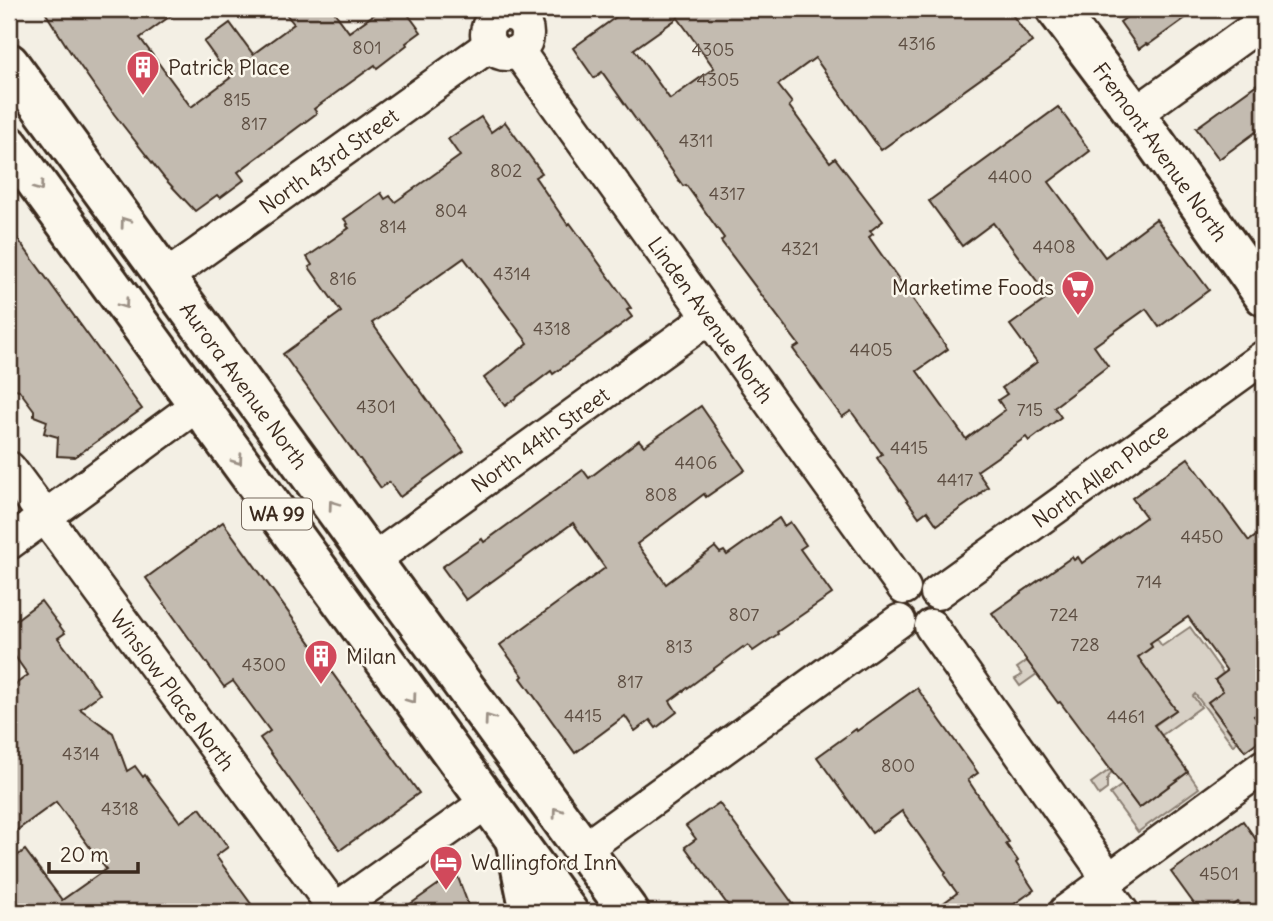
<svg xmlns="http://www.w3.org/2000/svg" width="1273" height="921" font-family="Delius,sans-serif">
<rect width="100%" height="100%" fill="#f3efe4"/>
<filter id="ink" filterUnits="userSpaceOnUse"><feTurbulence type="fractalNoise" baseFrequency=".0143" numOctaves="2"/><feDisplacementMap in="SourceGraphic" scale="14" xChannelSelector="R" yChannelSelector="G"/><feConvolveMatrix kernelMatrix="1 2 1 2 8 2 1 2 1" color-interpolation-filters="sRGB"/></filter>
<g filter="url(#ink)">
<g fill="#d8d1c6" stroke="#8a7e72" stroke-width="2">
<polygon points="1049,603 1108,685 1122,675 1120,671 1152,647 1133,621 1140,616 1162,646 1190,627 1223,673 1215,680 1223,691 1208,702 1237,742 1233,745 1195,694 1193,696 1201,707 1112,771 1107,780 1107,789 1099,795 1091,783 1140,748 1135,740 1176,710 1142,664 1071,716 1068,711 1098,690 1097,687 1101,684 1084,661 1068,673 1065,670 1063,671 1055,661 1020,686 1015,679 1022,675 1017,668 1027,661 1032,667 1062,645 1038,611"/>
<polygon points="1188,772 1199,788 1138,832 1110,794 1122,785 1139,808"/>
</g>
<g fill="#c3bbb0" stroke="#3b2a1e" stroke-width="2" fill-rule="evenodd">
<polygon points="43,9 180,9 140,38 191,107 230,78 204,42 230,23 253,54 294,24 282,9 332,9 349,32 382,9 404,9 421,32 406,43 407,45 377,68 375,65 322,103 314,109 317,113 238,172 244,180 220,198 217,195 195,211 165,179 114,114 71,53"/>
<path d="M627,9H1008L1032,42L881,150L815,58L778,85L792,103L789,106L830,162L835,158L883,221L870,231L873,234L869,237L948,349L917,371L966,439L1005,410L998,400L1007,394L1002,388L1037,362L1010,325L1049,297L993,223L962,246L929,201L1058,107L1090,151L1049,182L1105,257L1156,219L1209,290L1159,327L1146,309L1094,346L1108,366L1054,407L1061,417L1029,441L1026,437L977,471L988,487L980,493L981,494L937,525L927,511L919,517L877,458L882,454L851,411L842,417L793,349L799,345L721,241L724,238L686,185L683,186L602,72L594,78L573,48ZM678,18L714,68L670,99L634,49Z"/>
<polygon points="1138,9 1198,9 1148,45 1146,44 1139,49 1120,22"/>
<polygon points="1264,79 1264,126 1219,159 1196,128"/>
<polygon points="481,117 491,132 505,122 542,173 535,177 568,225 570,223 617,288 631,308 627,310 632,317 553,374 551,371 505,406 484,378 528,343 464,258 372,323 464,451 400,497 389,482 381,488 360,459 359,459 283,354 341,312 309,267 312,265 307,257 349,228 346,225 348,224 344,219 381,193 385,199 390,196 395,202 460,156 448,139"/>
<polygon points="9,227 142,409 75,457 57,456 58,437 44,433 47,421 34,416 34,410 19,390 9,387 12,376 9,371"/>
<polygon points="701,406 745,470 706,497 704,494 637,544 666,584 715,547 720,553 724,551 727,555 779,518 784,526 790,522 806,545 800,549 832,594 777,632 778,634 753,651 748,645 744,648 743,647 670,701 677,712 656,728 650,720 635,731 625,716 575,753 521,678 523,676 500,645 605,568 573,523 466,600 442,567 482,539 484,542 583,470 589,478 639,440 644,446"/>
<polygon points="1188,458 1249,541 1264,530 1264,709 1254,716 1264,729 1264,737 1245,751 1208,702 1223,691 1215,680 1227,671 1188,617 1150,643 1152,647 1138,657 1176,710 1154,725 1188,772 1139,808 1060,702 1058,703 992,613 1072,557 1074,560 1078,557 1082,563 1146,517 1132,498"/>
<polygon points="223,522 419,793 340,850 260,738 270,731 233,681 224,687 146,578"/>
<polygon points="41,601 65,633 58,638 100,694 80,709 113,733 127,771 135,766 143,777 145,775 180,822 200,808 228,847 216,856 257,912 9,912 9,862 25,850 62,900 106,869 56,802 9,836 9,689 28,675 9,648 9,625"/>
<polygon points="917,688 978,773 968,780 1009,842 1006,844 1018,861 1016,863 1034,890 1003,912 931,912 957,893 944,875 946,873 902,811 872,833 817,757 856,729 857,731"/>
<polygon points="719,803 799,912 733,912 685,847 696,839 686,826"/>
<polygon points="1243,821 1264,851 1264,912 1246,912 1238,902 1224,912 1200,912 1171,872"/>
<polygon points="456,872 471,912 399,912"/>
</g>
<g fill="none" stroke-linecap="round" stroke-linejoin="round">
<defs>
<g id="minor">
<circle cx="507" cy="34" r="20"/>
<path id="s1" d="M518,51L904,588"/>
<polyline points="1135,114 1264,21"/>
<path id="s2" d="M166,277L490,45"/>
<path id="s3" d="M9,468L337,912"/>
<polyline points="9,543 197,405"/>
<path id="s4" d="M373,560L708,318"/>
<path id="s5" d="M937,593L1264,357"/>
<polyline points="931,626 1099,865 1111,897 1122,912"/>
<polyline points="584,849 899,621"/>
<polyline points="332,912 487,802"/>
<polyline points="1065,912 1264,766"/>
</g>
<g id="major">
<path id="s6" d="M1056,9L1135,114L1264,296"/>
<polyline points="515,839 530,912"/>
</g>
<g id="highway">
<path id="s7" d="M9,63L629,912"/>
<polyline points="9,145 568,912"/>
</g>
</defs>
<use href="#minor" stroke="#3b2a1e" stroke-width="37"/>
<use href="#major" stroke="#3b2a1e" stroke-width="44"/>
<use href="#highway" stroke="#3b2a1e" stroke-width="44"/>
<use href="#minor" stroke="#fbf7ec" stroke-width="32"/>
<use href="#major" stroke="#fbf7ec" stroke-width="38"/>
<use href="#highway" stroke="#fbf7ec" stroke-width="38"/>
</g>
<defs><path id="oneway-chevron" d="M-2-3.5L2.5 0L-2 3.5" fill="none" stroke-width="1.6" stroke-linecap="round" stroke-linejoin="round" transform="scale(1.75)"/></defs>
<g stroke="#9b9085">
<use href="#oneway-chevron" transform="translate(39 187) rotate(54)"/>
<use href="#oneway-chevron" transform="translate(125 222) rotate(-126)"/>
<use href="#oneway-chevron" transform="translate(124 304) rotate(54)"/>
<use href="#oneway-chevron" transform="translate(238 460) rotate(54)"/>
<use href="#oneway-chevron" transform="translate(333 505) rotate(-126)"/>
<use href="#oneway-chevron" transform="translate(412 699) rotate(54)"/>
<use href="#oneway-chevron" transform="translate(489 719) rotate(-126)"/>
<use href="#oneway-chevron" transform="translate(557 812) rotate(-126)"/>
</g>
</g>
<defs>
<symbol id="building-pin" viewBox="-11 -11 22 30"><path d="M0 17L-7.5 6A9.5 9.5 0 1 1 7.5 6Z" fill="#d1495b" stroke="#fbf7ec"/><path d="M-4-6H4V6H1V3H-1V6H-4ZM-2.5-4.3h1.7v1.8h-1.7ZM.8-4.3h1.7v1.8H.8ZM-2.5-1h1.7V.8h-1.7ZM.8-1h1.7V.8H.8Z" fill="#fff"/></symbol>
<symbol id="supermarket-pin" viewBox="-11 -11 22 30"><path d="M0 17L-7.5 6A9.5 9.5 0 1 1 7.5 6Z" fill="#d1495b" stroke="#fbf7ec"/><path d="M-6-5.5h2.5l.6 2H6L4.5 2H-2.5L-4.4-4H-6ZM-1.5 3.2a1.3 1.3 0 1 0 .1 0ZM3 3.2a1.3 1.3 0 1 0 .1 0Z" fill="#fff"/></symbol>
<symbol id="hotel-pin" viewBox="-11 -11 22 30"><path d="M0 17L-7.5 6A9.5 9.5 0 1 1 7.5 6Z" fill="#d1495b" stroke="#fbf7ec"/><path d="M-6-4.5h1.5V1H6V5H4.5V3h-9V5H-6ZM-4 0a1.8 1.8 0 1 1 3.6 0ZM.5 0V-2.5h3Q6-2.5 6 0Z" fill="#fff"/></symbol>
</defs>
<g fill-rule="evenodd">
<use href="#building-pin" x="124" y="48" width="38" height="52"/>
<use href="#supermarket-pin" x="1059" y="268" width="38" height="52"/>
<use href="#building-pin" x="302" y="637" width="38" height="52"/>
<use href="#hotel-pin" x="427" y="843" width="38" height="52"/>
</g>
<g text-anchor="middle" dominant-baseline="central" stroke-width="5" stroke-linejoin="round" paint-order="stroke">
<g font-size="18" fill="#5d4e42">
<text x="917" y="43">4316</text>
<text x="367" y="47">801</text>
<text x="713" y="49">4305</text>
<text x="718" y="79">4305</text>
<text x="237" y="99">815</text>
<text x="254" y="123">817</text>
<text x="696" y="140">4311</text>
<text x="506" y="170">802</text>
<text x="1010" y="176">4400</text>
<text x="727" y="193">4317</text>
<text x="451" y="210">804</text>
<text x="393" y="226">814</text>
<text x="1054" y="246">4408</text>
<text x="800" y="248">4321</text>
<text x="512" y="273">4314</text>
<text x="343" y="278">816</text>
<text x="552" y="328">4318</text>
<text x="871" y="349">4405</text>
<text x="376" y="406">4301</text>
<text x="1030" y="409">715</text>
<text x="909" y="447">4415</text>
<text x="696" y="462">4406</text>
<text x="955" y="479">4417</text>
<text x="661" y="494">808</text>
<text x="1202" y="536">4450</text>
<text x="1149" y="581">714</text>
<text x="744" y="614">807</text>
<text x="1064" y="614">724</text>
<text x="1085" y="644">728</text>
<text x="679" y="646">813</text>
<text x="264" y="664">4300</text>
<text x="630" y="681">817</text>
<text x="583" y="715">4415</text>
<text x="1126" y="716">4461</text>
<text x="81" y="753">4314</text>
<text x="898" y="765">800</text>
<text x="120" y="808">4318</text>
<text x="1219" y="873">4501</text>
</g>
<rect fill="#fbf7ec" stroke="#75685c" stroke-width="2" x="242" y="498.5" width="70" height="31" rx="5"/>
<g font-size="19" font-weight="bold" fill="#3b2a1e">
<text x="277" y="514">WA 99</text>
</g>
<g font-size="21" fill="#3b2a1e" stroke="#fbf7ec" text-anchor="start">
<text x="168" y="67">Patrick Place</text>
<text x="1054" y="287" text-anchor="end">Marketime Foods</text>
<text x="346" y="656">Milan</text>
<text x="471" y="862">Wallingford Inn</text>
</g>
<g font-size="21" fill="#3b2a1e" stroke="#fbf7ec">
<text stroke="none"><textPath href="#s6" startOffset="177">Fremont Avenue North</textPath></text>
<text stroke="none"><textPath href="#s2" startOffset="200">North 43rd Street</textPath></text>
<text stroke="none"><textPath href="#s1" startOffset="331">Linden Avenue North</textPath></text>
<text stroke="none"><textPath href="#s7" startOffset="399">Aurora Avenue North</textPath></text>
<text stroke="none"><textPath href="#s4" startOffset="206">North 44th Street</textPath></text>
<text stroke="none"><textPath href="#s5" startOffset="201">North Allen Place</textPath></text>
<text stroke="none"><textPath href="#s3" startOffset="276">Winslow Place North</textPath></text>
</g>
</g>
<rect width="1273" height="921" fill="none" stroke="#fbf7ec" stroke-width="35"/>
<rect x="18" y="18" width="1238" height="886" fill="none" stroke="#3b2a1e" stroke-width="2.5" filter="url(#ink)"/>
<path d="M49 862v10h89v-10" fill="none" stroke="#3b2a1e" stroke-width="3.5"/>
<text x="60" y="862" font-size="21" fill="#3b2a1e" stroke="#fbf7ec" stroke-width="5" paint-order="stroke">20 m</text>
</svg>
